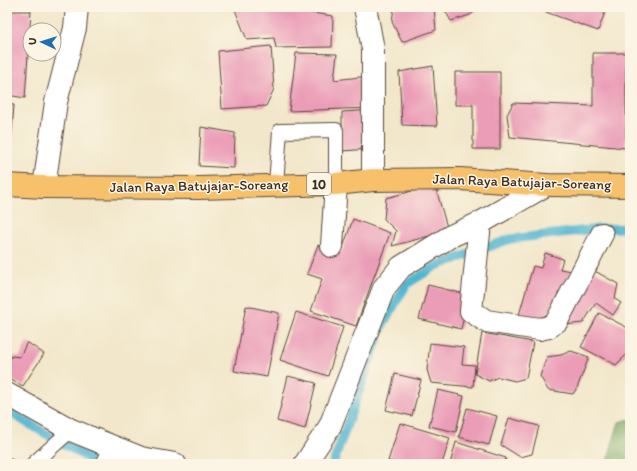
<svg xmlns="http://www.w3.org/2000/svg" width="637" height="471" font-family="Itim,sans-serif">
<rect width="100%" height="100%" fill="#fcf5e5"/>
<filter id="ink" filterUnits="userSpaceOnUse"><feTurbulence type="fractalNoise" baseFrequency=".025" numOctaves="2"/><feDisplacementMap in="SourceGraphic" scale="8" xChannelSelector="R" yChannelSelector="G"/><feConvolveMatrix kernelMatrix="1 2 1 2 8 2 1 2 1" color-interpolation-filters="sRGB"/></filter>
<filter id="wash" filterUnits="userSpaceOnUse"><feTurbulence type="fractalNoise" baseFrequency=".012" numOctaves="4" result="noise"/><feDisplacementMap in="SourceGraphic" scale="16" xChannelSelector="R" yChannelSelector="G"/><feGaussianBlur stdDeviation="0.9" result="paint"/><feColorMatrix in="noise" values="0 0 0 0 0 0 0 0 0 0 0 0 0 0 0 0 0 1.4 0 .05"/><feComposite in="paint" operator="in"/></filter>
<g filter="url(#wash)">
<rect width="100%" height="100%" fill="#f2e7ca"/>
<polygon fill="#79a862" stroke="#5a6940" points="630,419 630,464 606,464 619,422"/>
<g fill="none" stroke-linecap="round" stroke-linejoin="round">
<g stroke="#51b5d0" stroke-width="9">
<polyline points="7,411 98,464"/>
<polyline points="333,464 383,324 407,284 436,266 510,239 597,229 630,228"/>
</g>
</g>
<g id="blocks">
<g fill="#eb9db7">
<polygon points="234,7 286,7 286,9 333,16 332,47 276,48 274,38 247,40"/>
<polygon points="394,7 434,7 436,30 402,42 392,22"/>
<polygon points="443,7 481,7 470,15 451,21"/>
<polygon points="532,7 607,7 598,31"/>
<polygon points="7,11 31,11 25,98 7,95"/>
<polygon points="271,46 274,89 266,106 222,109 218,51"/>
<polygon points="296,53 337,54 334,80 369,76 371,108 289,111"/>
<polygon points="593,53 626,53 626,148 510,137 507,115 513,103 593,106"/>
<polygon points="433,66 437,126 402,125 399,72"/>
<polygon points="455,72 500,72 500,149 473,149 473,105 455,105"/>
<polygon points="7,104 14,105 11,142 7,142"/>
<polygon points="371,110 369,149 342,151 342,112"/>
<polygon points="201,127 235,133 234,168 199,166"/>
<polygon points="435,185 448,231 392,246 396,231 384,219 386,198"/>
<polygon points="353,219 390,233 356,326 311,311 322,279 307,274 318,245 341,253"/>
<polygon points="545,253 563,259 560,269 571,271 563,301 553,304 547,323 519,315 533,266 541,268"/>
<polygon points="593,270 618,284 615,299 621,303 613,315 596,303 583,323 563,325"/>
<polygon points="428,285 469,295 461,329 419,319"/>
<polygon points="246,306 279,313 267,377 234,371"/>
<polygon points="296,312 343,327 328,376 280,360"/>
<polygon points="599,313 630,329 630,351 616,365 581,347"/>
<polygon points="482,333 533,342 526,378 515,381 498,377 489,381 475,374"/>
<polygon points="27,342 44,354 23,386 7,378 7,363 12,356 20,357"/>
<polygon points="430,343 464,347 462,364 475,365 473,387 431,383 427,370"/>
<polygon points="571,351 589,357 577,388 573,394 548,390 540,376 547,357 561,355"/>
<polygon points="395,374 421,380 412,416 386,410"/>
<polygon points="288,376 316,383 305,429 277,421"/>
<polygon points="438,390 464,396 456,432 429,426"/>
<polygon points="467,408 497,416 489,445 459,437"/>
<polygon points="509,418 539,426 532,454 520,457 501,445"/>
<polygon points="400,423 450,438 442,464 398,464 388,461"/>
<polygon points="456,442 506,458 504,464 450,464"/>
<polygon points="7,458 21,462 21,464 7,464"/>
</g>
</g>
</g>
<g filter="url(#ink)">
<use href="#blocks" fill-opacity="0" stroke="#564638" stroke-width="1"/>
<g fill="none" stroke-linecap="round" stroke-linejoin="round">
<defs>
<g id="lane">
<polyline points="276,184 280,131 336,130 336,184"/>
<polyline points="33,464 71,430"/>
<polyline points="103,464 112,446"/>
</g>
<g id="street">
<polyline points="365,7 373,49 373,180"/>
<polyline points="44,187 56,102 75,28 77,7"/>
<polyline points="480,223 471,311 486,321 540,329 549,327 557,321 602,234"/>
<polyline points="332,246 336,184"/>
<polyline points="7,394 71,430 141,458 175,464"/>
<polyline points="305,464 330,426 384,288 401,267 451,236 480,223 546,185"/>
</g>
<polyline id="highway" points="7,185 44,187 199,188 336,184 373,180 460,179 546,185 630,186"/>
</defs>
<use href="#lane" stroke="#564638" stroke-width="16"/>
<use href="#street" stroke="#564638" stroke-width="24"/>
<use href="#highway" stroke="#564638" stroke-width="24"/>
<use href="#lane" stroke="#fff" stroke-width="14"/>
<use href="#street" stroke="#fff" stroke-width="22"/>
<use href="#highway" stroke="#f6c16b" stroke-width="22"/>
</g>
</g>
<g text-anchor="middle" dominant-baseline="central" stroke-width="3" stroke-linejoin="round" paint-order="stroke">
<rect fill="#fcf5e5" stroke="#75675a" stroke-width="1" x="307" y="173" width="24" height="22" rx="3"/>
<g font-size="13" font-weight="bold" fill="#3b2a1e">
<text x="319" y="184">10</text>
</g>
<g font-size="14" fill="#3b2a1e" stroke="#fcf5e5">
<text transform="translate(522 182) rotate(2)">Jalan Raya Batujajar-Soreang</text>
<text transform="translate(199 186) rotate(-1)">Jalan Raya Batujajar-Soreang</text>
</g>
</g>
<rect width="637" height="471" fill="none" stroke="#fcf5e5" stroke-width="24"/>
<g transform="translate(42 42) rotate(274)"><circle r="19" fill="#fcf5e5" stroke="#afa495"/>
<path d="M0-3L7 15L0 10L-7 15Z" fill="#1f6fb2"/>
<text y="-6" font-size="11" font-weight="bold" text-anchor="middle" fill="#3b2a1e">U</text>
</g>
</svg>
